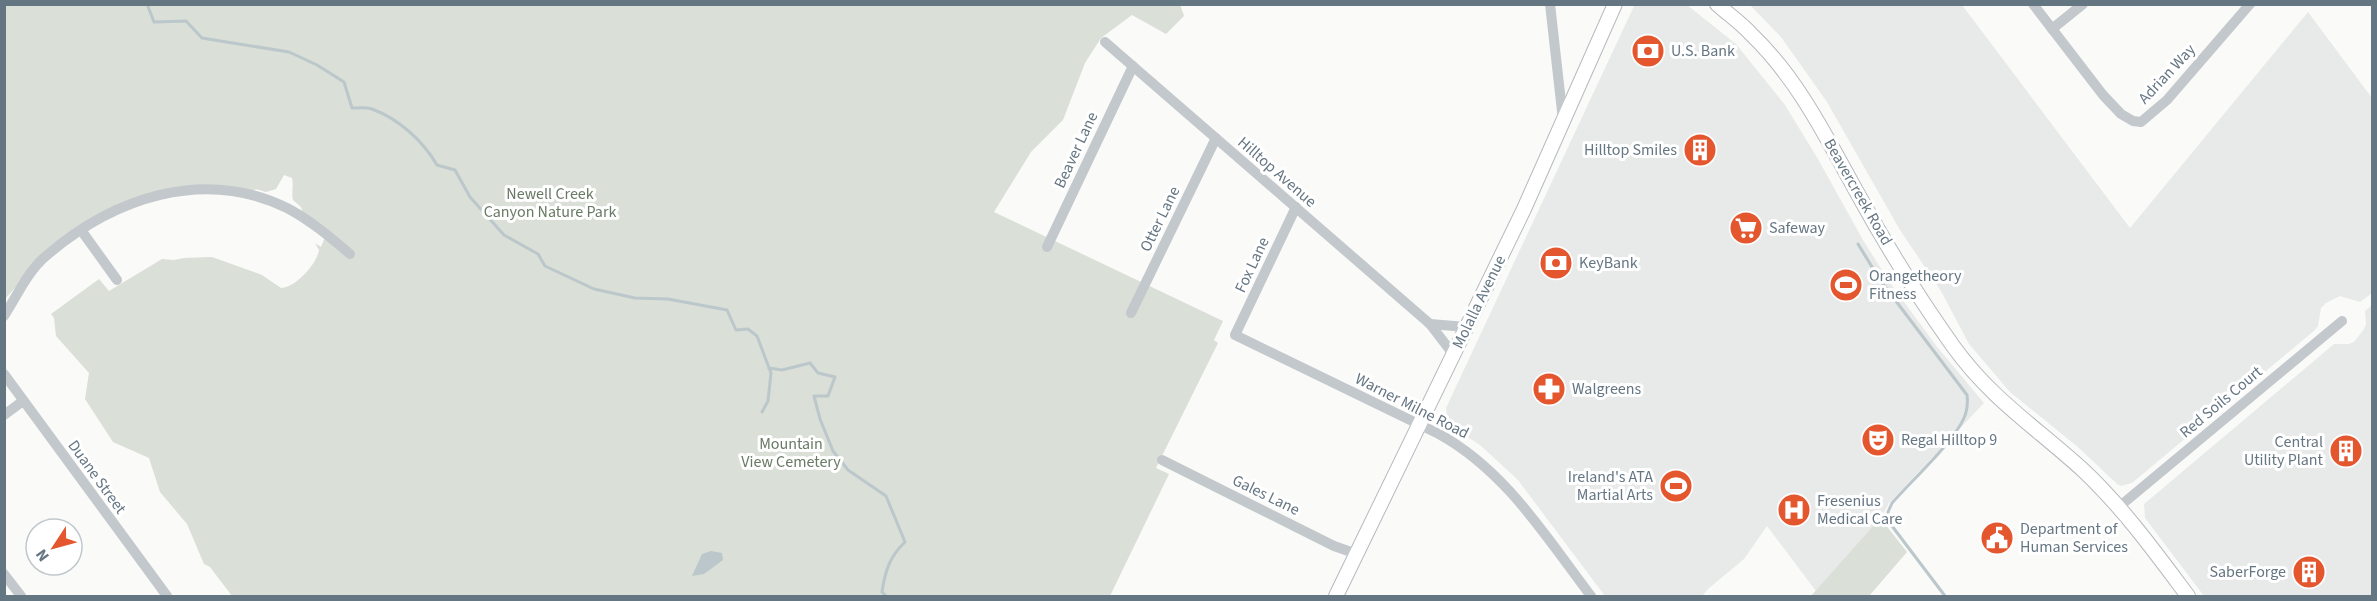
<svg xmlns="http://www.w3.org/2000/svg" width="2377" height="601" font-family="'Source Sans 3',sans-serif">
<rect width="100%" height="100%" fill="#fafaf8"/>
<g fill="#e8e9e9">
<polygon points="1635,4 1687,5 1736,44 1785,105 1818,159 1863,240 1890,283 1938,348 1984,403 1889,503 1882,516 1816,591 1767,526 1744,559 1708,589 1702,596 1605,596 1518,480 1480,445 1452,427 1447,418 1446,408"/>
<polygon points="1750,5 1962,5 2130,228 2308,12 2372,98 2372,293 2360,302 2340,296 2326,303 2321,308 2318,326 2315,330 2132,483 2121,486 2117,484 2079,448 2010,392 1969,344 1941,291 1900,230 1827,102 1781,37"/>
<polygon points="2372,305 2372,596 2204,596 2145,518 2144,504 2334,344 2349,344 2354,342 2364,329 2366,324 2365,311"/>
</g>
<g fill="#dadfd7">
<path d="M1180,4L1184,16L1166,34L1132,15L1101,38L1085,63L1063,120L1031,152L994,212L1223,321L1214,340L1218,343L1156,468L1169,474L1110,596H232L210,567L204,564L187,524L160,492L149,458L113,442L85,399L89,373L56,336L54,318L51,314L99,279L109,291L162,259L174,260L184,258L212,257L262,275L281,288C295,288 317,264 319,250L315,243L321,247L325,237L305,219L301,207L293,200C291,192 294,186 292,178L284,175L276,189L266,192L256,189L250,193H152L53,245L5,299V5Z"/>
<polygon points="1882,516 1885,524 1907,552 1869,596 1811,596"/>
</g>
<polygon fill="#bbc7cb" points="711,551 722,553 723,560 704,574 692,576 702,554"/>
<g fill="none" stroke-linecap="round" stroke-linejoin="round">
<g stroke="#bbc7cb" stroke-width="3">
<path d="M147,4L154,22L186,21L202,38L289,52L317,65L344,82L352,108C358,108 366,107 372,109C399,119 423,141 437,165L455,170L470,197L504,235L538,254L545,266L594,289L635,298L668,299L727,310L736,330L748,329L757,336L771,373L768,401L762,412"/>
<path d="M1858,244L1880,280L1967,395C1968,403 1967,411 1964,418C1953,443 1911,481 1892,503L1888,512L1892,526L1945,596"/>
<path d="M769,368L782,370L810,363L818,373L835,377L828,396H814L820,419L833,451L848,470L886,496L905,542C890,556 885,571 882,592L886,596"/>
</g>
<defs>
<g id="major">
<path d="M1717,4C1728,14 1741,23 1751,34C1799,80 1827,139 1859,196C1887,247 1919,298 1953,346C1991,399 2037,428 2084,471C2124,509 2155,552 2188,596"/>
<polyline points="1336,596 1524,209 1615,4"/>
</g>
</defs>
<use href="#major" stroke="#b5babe" stroke-width="16"/>
<g stroke="#c3c8cc" stroke-width="10">
<polyline points="1550,4 1563,120"/>
<polyline points="2033,4 2103,95 2121,114 2133,121 2141,122 2167,100 2250,4"/>
<polyline points="2052,29 2083,4"/>
<polyline points="1105,42 1430,324 1453,354"/>
<path d="M1296,207L1235,335L1439,434C1506,471 1546,537 1591,596"/>
<polyline points="81,230 117,280"/>
<polyline points="1047,247 1133,66"/>
<polyline points="1131,313 1216,138"/>
<path d="M4,316C17,296 28,271 46,256C113,198 203,167 287,208C310,220 330,237 350,254"/>
<polyline points="1430,324 1466,327"/>
<polyline points="4,374 167,596"/>
<polyline points="4,415 23,401"/>
<polyline points="1162,460 1334,546 1357,554"/>
<polyline points="2120,506 2342,321"/>
<polyline points="4,574 21,596"/>
</g>
<use href="#major" stroke="#fff" stroke-width="14"/>
</g>
<defs>
<symbol id="bank-disc" viewBox="-11 -11 22 22"><circle r="9.5" fill="#e4572e" stroke="#fff"/><path d="M-6-4H6V4H-6ZM0-2.3a2.3 2.3 0 1 0 0 4.6a2.3 2.3 0 1 0 0-4.6Z" fill="#fff"/></symbol>
<symbol id="building-disc" viewBox="-11 -11 22 22"><circle r="9.5" fill="#e4572e" stroke="#fff"/><path d="M-4-6H4V6H1V3H-1V6H-4ZM-2.5-4.3h1.7v1.8h-1.7ZM.8-4.3h1.7v1.8H.8ZM-2.5-1h1.7V.8h-1.7ZM.8-1h1.7V.8H.8Z" fill="#fff"/></symbol>
<symbol id="supermarket-disc" viewBox="-11 -11 22 22"><circle r="9.5" fill="#e4572e" stroke="#fff"/><path d="M-6-5.5h2.5l.6 2H6L4.5 2H-2.5L-4.4-4H-6ZM-1.5 3.2a1.3 1.3 0 1 0 .1 0ZM3 3.2a1.3 1.3 0 1 0 .1 0Z" fill="#fff"/></symbol>
<symbol id="stadium-disc" viewBox="-11 -11 22 22"><circle r="9.5" fill="#e4572e" stroke="#fff"/><path d="M0-5a6.5 5 0 1 0 0 10a6.5 5 0 1 0 0-10ZM-3.5-1.8h7v3.6h-7Z" fill="#fff"/></symbol>
<symbol id="pharmacy-disc" viewBox="-11 -11 22 22"><circle r="9.5" fill="#e4572e" stroke="#fff"/><path d="M-2-6h4v4h4v4h-4v4h-4v-4h-4v-4h4Z" fill="#fff"/></symbol>
<symbol id="theatre-disc" viewBox="-11 -11 22 22"><circle r="9.5" fill="#e4572e" stroke="#fff"/><path d="M-5-5.5Q0-4 5-5.5V0Q5 5 0 6Q-5 5-5 0ZM-3.3-2.5H-1v1.5H-3.3ZM1-2.5H3.3v1.5H1ZM-2.8 1Q0 5.5 2.8 1Z" fill="#fff"/></symbol>
<symbol id="hospital-disc" viewBox="-11 -11 22 22"><circle r="9.5" fill="#e4572e" stroke="#fff"/><path d="M-5-5h3v3.5h4V-5h3V5h-3V1.5h-4V5h-3Z" fill="#fff"/></symbol>
<symbol id="civic-disc" viewBox="-11 -11 22 22"><circle r="9.5" fill="#e4572e" stroke="#fff"/><path d="M-.6-6.5H3V-4.5H.6V-3L4-1V1h2V6H-6V1h2V-1L-.6-3ZM-1.2 2.5V6h2.4V2.5Z" fill="#fff"/></symbol>
</defs>
<g fill-rule="evenodd">
<use href="#bank-disc" x="1629" y="32" width="38" height="38"/>
<use href="#building-disc" x="1681" y="131" width="38" height="38"/>
<use href="#supermarket-disc" x="1727" y="209" width="38" height="38"/>
<use href="#bank-disc" x="1537" y="244" width="38" height="38"/>
<use href="#stadium-disc" x="1827" y="266" width="38" height="38"/>
<use href="#pharmacy-disc" x="1530" y="370" width="38" height="38"/>
<use href="#theatre-disc" x="1859" y="421" width="38" height="38"/>
<use href="#building-disc" x="2327" y="432" width="38" height="38"/>
<use href="#stadium-disc" x="1657" y="467" width="38" height="38"/>
<use href="#hospital-disc" x="1775" y="491" width="38" height="38"/>
<use href="#civic-disc" x="1978" y="519" width="38" height="38"/>
<use href="#building-disc" x="2290" y="553" width="38" height="38"/>
</g>
<g text-anchor="middle" dominant-baseline="central" stroke-width="6" stroke-linejoin="round" paint-order="stroke">
<g font-size="16" fill="#657683" stroke="#fff" text-anchor="start">
<text x="1671" y="51">U.S. Bank</text>
<text x="1677" y="150" text-anchor="end">Hilltop Smiles</text>
<text x="1769" y="228">Safeway</text>
<text x="1579" y="263">KeyBank</text>
<text x="1869" y="276">Orangetheory<tspan x="1869" dy="18">Fitness</tspan></text>
<text x="1572" y="389">Walgreens</text>
<text x="1901" y="440">Regal Hilltop 9</text>
<text x="2323" y="442" text-anchor="end">Central<tspan x="2323" dy="18">Utility Plant</tspan></text>
<text x="1653" y="477" text-anchor="end">Ireland's ATA<tspan x="1653" dy="18">Martial Arts</tspan></text>
<text x="1817" y="501">Fresenius<tspan x="1817" dy="18">Medical Care</tspan></text>
<text x="2020" y="529">Department of<tspan x="2020" dy="18">Human Services</tspan></text>
<text x="2286" y="572" text-anchor="end">SaberForge</text>
</g>
<g font-size="16" fill="#657683" stroke="#fff">
<text transform="translate(2167 74) rotate(-47)">Adrian Way</text>
<text transform="translate(1076 150) rotate(-65)">Beaver Lane</text>
<text transform="translate(1277 172) rotate(41)">Hilltop Avenue</text>
<text transform="translate(1858 192) rotate(60)">Beavercreek Road</text>
<text transform="translate(1160 219) rotate(-64)">Otter Lane</text>
<text transform="translate(1252 265) rotate(-65)">Fox Lane</text>
<text transform="translate(1479 302) rotate(-64)">Molalla Avenue</text>
<text transform="translate(2221 402) rotate(-40)">Red Soils Court</text>
<text transform="translate(1412 406) rotate(27)">Warner Milne Road</text>
<text transform="translate(97 477) rotate(54)">Duane Street</text>
<text transform="translate(1266 495) rotate(26)">Gales Lane</text>
</g>
<g font-size="16" fill="#687a64" stroke="#fff">
<text x="550" y="194">Newell Creek<tspan x="550" dy="18">Canyon Nature Park</tspan></text>
<text x="791" y="444">Mountain<tspan x="791" dy="18">View Cemetery</tspan></text>
</g>
</g>
<rect width="2377" height="601" fill="none" stroke="#657683" stroke-width="12"/>
<g transform="translate(54 547) rotate(234)"><circle r="28" fill="#ffffff" stroke="#c1c8cd" stroke-width="1.5"/>
<path d="M0-4.5L10 22L0 15L-10 22Z" fill="#e4572e"/>
<text y="-9" font-size="16" font-weight="bold" text-anchor="middle" fill="#657683">N</text>
</g>
</svg>
